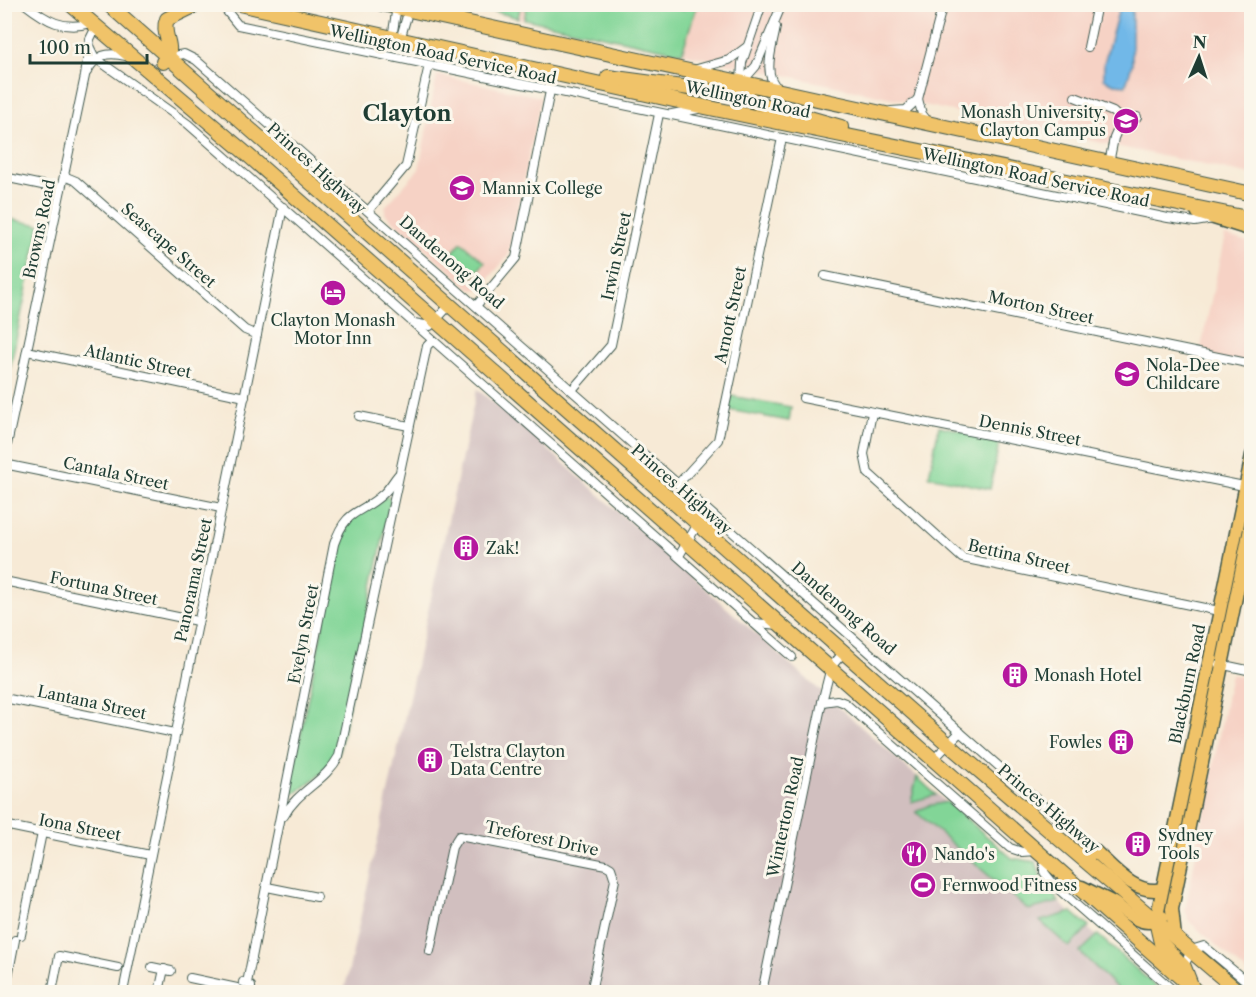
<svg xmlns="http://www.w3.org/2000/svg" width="1256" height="997" font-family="'Libre Caslon Text',serif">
<rect width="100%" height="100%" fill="#fbf7ec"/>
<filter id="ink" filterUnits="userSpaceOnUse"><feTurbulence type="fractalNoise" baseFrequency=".0167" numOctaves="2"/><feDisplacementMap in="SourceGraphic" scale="12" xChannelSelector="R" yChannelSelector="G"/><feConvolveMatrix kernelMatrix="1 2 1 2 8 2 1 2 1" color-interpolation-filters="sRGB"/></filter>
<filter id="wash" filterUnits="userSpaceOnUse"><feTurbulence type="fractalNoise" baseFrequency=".008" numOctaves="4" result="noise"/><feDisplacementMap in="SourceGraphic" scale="24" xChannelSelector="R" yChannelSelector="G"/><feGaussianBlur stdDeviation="1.35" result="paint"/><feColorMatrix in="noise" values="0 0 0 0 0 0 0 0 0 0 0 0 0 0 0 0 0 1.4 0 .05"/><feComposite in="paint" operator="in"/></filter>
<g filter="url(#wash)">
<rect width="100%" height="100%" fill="#f7ead6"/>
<g fill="#f6d2c5">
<polygon points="461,5 1251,5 1251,175 527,20"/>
<polygon points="437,75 541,97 508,256 480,289 472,290 385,214 385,207 419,169"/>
<polygon points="1225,235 1251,243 1251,368 1199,357"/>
<polygon points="1231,674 1251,679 1251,976 1190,922 1185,910"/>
</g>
<polygon fill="#d1bfbf" points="477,389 525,429 1160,992 344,992"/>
<g fill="#82d597" stroke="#508966" stroke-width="1.5">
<polygon points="468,4 521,4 521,5 518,18"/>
<polygon points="657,4 684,10 686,5 697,5 682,53 524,19 527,5"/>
<polygon points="5,218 40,225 5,392 4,218"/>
<polygon points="461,242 485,262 473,277 449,257"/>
<polygon points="731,396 791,407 789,421 728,410"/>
<polygon points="939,426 1000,438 990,489 929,476"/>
<path d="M386,496L391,499L339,752C328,772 313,779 296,793L289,791L342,531L349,520Z"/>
<polygon points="917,777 936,795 911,802"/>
<polygon points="947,802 1012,858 1036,862 1042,880 1059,902 1028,910 916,812 927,806"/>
<polygon points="1072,912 1089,927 1069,947 1040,921"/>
<polygon points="1098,935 1161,991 1121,992 1080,952"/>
</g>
<polygon fill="#71b8e8" stroke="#487a8e" stroke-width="1.5" points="1120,5 1132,5 1132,64 1126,85 1114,84 1104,79 1104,63"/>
</g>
<g filter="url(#ink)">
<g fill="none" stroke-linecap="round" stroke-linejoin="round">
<defs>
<g id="street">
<path d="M25,4C47,21 63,31 91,23"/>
<polyline points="221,4 238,25 1168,218 1195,222 1213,219"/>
<path d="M776,27C773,46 761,76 779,89"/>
<polyline points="392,38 397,6"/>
<polyline points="400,40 409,9"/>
<polyline points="89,46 95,58 188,124 792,657"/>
<polyline points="1088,47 1097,4"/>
<polyline points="168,57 184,54 196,60 1094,850"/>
<polyline points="697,69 729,60 748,46"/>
<path d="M87,72C96,54 107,52 126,56"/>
<polyline points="742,82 756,66 782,4"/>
<polyline points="741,83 742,63 762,4"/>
<polyline points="1075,97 1113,112 1122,120 1137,117"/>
<polyline points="891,111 906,110 918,99"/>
<polyline points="672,114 698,109"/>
<polyline points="929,123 922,114 918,99 943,4"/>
<polyline points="1109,163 1114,138 1122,120"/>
<polyline points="64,176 76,181 245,330 257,335"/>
<polyline points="4,177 61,189"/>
<polyline points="369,210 406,166 429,65"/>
<polyline points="825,276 1252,364"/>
<polyline points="476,306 516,258 550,91"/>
<polyline points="414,323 430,326 449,306"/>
<polyline points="27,351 245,397"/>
<polyline points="572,390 611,345 659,114"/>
<polyline points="803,398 1249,487"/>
<polyline points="872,413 864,454 868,473 962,558 1219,611"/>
<polyline points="359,416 409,426"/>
<polyline points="4,459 85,76 90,39 96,27"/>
<polyline points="4,464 221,508"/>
<polyline points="678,484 718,440 782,138"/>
<polyline points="679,556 706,510"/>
<polyline points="4,581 197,621"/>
<polyline points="754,623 780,625"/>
<polyline points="1219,664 1252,671"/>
<polyline points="4,698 175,733"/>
<polyline points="822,702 837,700 845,703 1010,848 1022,852 1036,851"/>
<polyline points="934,759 960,732"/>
<path d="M284,816C298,790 325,782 339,756L427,346L432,341"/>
<polyline points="4,825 150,855"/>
<polyline points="1044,857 1044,872 1056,887 1175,992"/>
<polyline points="267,887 317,897"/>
<polyline points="21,935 42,833"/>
<polyline points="430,951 452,847 459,836 606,865 611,868 615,880 591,992"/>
<polyline points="152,967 171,971"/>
<polyline points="1184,967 1191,950 1204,946 1252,986"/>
<polyline points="190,978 237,988"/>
<polyline points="243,982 251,986 251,992"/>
<path d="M247,983L334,544C347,507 359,516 383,494C389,489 393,481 398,475"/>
<polyline points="5,992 15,940"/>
<polyline points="52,992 59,956 118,968"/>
<polyline points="123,992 283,207"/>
<polyline points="159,992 164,969"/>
<polyline points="762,992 822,702 831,667 844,652"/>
</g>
<g id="primary">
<polyline points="1198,213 1252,230"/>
<path d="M1085,860L1094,850C1112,866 1135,896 1162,889"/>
<path d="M1082,887C1092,892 1102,897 1112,902C1128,912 1142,931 1162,917"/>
<polyline points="1156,921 1252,455"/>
<polyline points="1175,937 1172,909 1252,519"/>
</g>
<g id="highway">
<polyline points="70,4 249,156 1197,992"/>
<polyline points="108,4 948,744 1239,992"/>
<polyline points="239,4 705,107 1252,219"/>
<polyline points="382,4 1252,194"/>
<path d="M163,62C178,47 160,36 167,19L198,4"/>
<polyline points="608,77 712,91 724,90 741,83"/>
<polyline points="741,83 748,97 757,103 841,127"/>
<polyline points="1156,921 1161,943 1184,967 1191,985"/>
</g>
</defs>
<use href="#street" stroke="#3f574c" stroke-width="10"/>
<use href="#primary" stroke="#3f574c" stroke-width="15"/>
<use href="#highway" stroke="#3f574c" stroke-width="16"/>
<use href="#street" stroke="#fff" stroke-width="8"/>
<use href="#primary" stroke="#f0c369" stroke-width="12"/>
<use href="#highway" stroke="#f0c369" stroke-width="14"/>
</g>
</g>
<defs>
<symbol id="university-disc" viewBox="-11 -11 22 22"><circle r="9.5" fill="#b5179e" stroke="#fbf7ec"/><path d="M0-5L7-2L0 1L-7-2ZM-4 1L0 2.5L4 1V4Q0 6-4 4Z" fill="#fff"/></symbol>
<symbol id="hotel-disc" viewBox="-11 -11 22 22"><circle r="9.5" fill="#b5179e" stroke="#fbf7ec"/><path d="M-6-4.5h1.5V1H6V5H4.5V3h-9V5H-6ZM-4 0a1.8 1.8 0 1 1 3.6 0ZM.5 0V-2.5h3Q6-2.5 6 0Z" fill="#fff"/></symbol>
<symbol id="school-disc" viewBox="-11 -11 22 22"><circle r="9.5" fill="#b5179e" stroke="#fbf7ec"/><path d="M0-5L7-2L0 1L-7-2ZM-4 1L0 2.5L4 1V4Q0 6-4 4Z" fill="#fff"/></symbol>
<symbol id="building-disc" viewBox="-11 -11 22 22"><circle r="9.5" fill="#b5179e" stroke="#fbf7ec"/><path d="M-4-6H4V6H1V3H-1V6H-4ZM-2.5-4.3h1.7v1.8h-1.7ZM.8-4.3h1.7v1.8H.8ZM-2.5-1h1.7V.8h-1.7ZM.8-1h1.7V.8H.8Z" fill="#fff"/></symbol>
<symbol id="restaurant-disc" viewBox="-11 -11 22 22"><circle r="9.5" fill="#b5179e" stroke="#fbf7ec"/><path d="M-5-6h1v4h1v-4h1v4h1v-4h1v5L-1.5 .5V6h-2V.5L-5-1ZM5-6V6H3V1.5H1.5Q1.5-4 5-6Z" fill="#fff"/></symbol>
<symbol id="stadium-disc" viewBox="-11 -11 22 22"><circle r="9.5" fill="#b5179e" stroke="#fbf7ec"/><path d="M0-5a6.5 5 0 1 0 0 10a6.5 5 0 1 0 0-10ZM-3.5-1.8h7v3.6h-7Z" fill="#fff"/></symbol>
</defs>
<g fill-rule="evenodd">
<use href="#university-disc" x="1111" y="106" width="30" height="30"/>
<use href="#university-disc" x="447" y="173" width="30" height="30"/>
<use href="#hotel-disc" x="318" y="278" width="30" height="30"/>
<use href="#school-disc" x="1112" y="359" width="30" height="30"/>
<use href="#building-disc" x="451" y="533" width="30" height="30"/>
<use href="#building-disc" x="1000" y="660" width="30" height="30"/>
<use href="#building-disc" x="1106" y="727" width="30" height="30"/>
<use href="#building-disc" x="415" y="745" width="30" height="30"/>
<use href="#building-disc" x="1123" y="829" width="30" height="30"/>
<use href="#restaurant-disc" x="899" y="839" width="30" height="30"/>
<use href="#stadium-disc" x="908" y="870" width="30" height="30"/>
</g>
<g text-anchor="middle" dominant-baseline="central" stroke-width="6" stroke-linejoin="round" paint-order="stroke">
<g font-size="16" fill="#1f3d34" stroke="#fbf7ec">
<text transform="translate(443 54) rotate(12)">Wellington Road Service Road</text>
<text transform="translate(748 99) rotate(12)">Wellington Road</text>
<text transform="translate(317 168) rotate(42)">Princes Highway</text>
<text transform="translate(1036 177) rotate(12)">Wellington Road Service Road</text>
<text transform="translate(39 229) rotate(-78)">Browns Road</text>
<text transform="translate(169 245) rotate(41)">Seascape Street</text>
<text transform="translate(616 256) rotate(-78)">Irwin Street</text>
<text transform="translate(452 262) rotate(41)">Dandenong Road</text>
<text transform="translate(1041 307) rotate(12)">Morton Street</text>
<text transform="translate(730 315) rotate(-78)">Arnott Street</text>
<text transform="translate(138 361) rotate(12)">Atlantic Street</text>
<text transform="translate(1030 430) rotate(11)">Dennis Street</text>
<text transform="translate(116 473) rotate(12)">Cantala Street</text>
<text transform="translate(682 489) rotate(41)">Princes Highway</text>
<text transform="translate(1019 556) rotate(13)">Bettina Street</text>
<text transform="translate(193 580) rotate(-78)">Panorama Street</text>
<text transform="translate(104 588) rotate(12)">Fortuna Street</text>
<text transform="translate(844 608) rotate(41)">Dandenong Road</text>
<text transform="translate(303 634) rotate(-79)">Evelyn Street</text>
<text transform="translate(1187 684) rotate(-78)">Blackburn Road</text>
<text transform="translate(92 702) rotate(12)">Lantana Street</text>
<text transform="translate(1049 808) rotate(40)">Princes Highway</text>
<text transform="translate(785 817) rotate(-78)">Winterton Road</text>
<text transform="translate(80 827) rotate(11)">Iona Street</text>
<text transform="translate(542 838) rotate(12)">Treforest Drive</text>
</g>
<g font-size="16" fill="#1f3d34" stroke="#fbf7ec" text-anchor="start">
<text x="1106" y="112" text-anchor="end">Monash University,<tspan x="1106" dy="18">Clayton Campus</tspan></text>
<text x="482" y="188">Mannix College</text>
<text x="333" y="320" text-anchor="middle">Clayton Monash<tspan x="333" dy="18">Motor Inn</tspan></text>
<text x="1146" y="365">Nola-Dee<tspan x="1146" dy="18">Childcare</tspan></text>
<text x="486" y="548">Zak!</text>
<text x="1034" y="675">Monash Hotel</text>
<text x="1102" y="742" text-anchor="end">Fowles</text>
<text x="450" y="751">Telstra Clayton<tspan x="450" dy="18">Data Centre</tspan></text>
<text x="1158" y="835">Sydney<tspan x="1158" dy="18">Tools</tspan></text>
<text x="934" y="854">Nando's</text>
<text x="942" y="885">Fernwood Fitness</text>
</g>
<g font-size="22" font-weight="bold" fill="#1f3d34" stroke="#fbf7ec">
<text x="407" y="113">Clayton</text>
</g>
</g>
<rect width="1256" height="997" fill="none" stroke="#fbf7ec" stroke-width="24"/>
<g transform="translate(1199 57) rotate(3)" stroke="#fbf7ec" stroke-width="4.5" paint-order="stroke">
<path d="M0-4.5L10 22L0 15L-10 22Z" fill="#1f3d34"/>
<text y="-9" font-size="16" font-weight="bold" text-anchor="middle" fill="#1f3d34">N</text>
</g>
<path d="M30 54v9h117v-9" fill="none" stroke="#1f3d34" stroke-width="3"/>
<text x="39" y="54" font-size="18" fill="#1f3d34" stroke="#fbf7ec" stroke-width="4.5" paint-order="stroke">100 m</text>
</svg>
